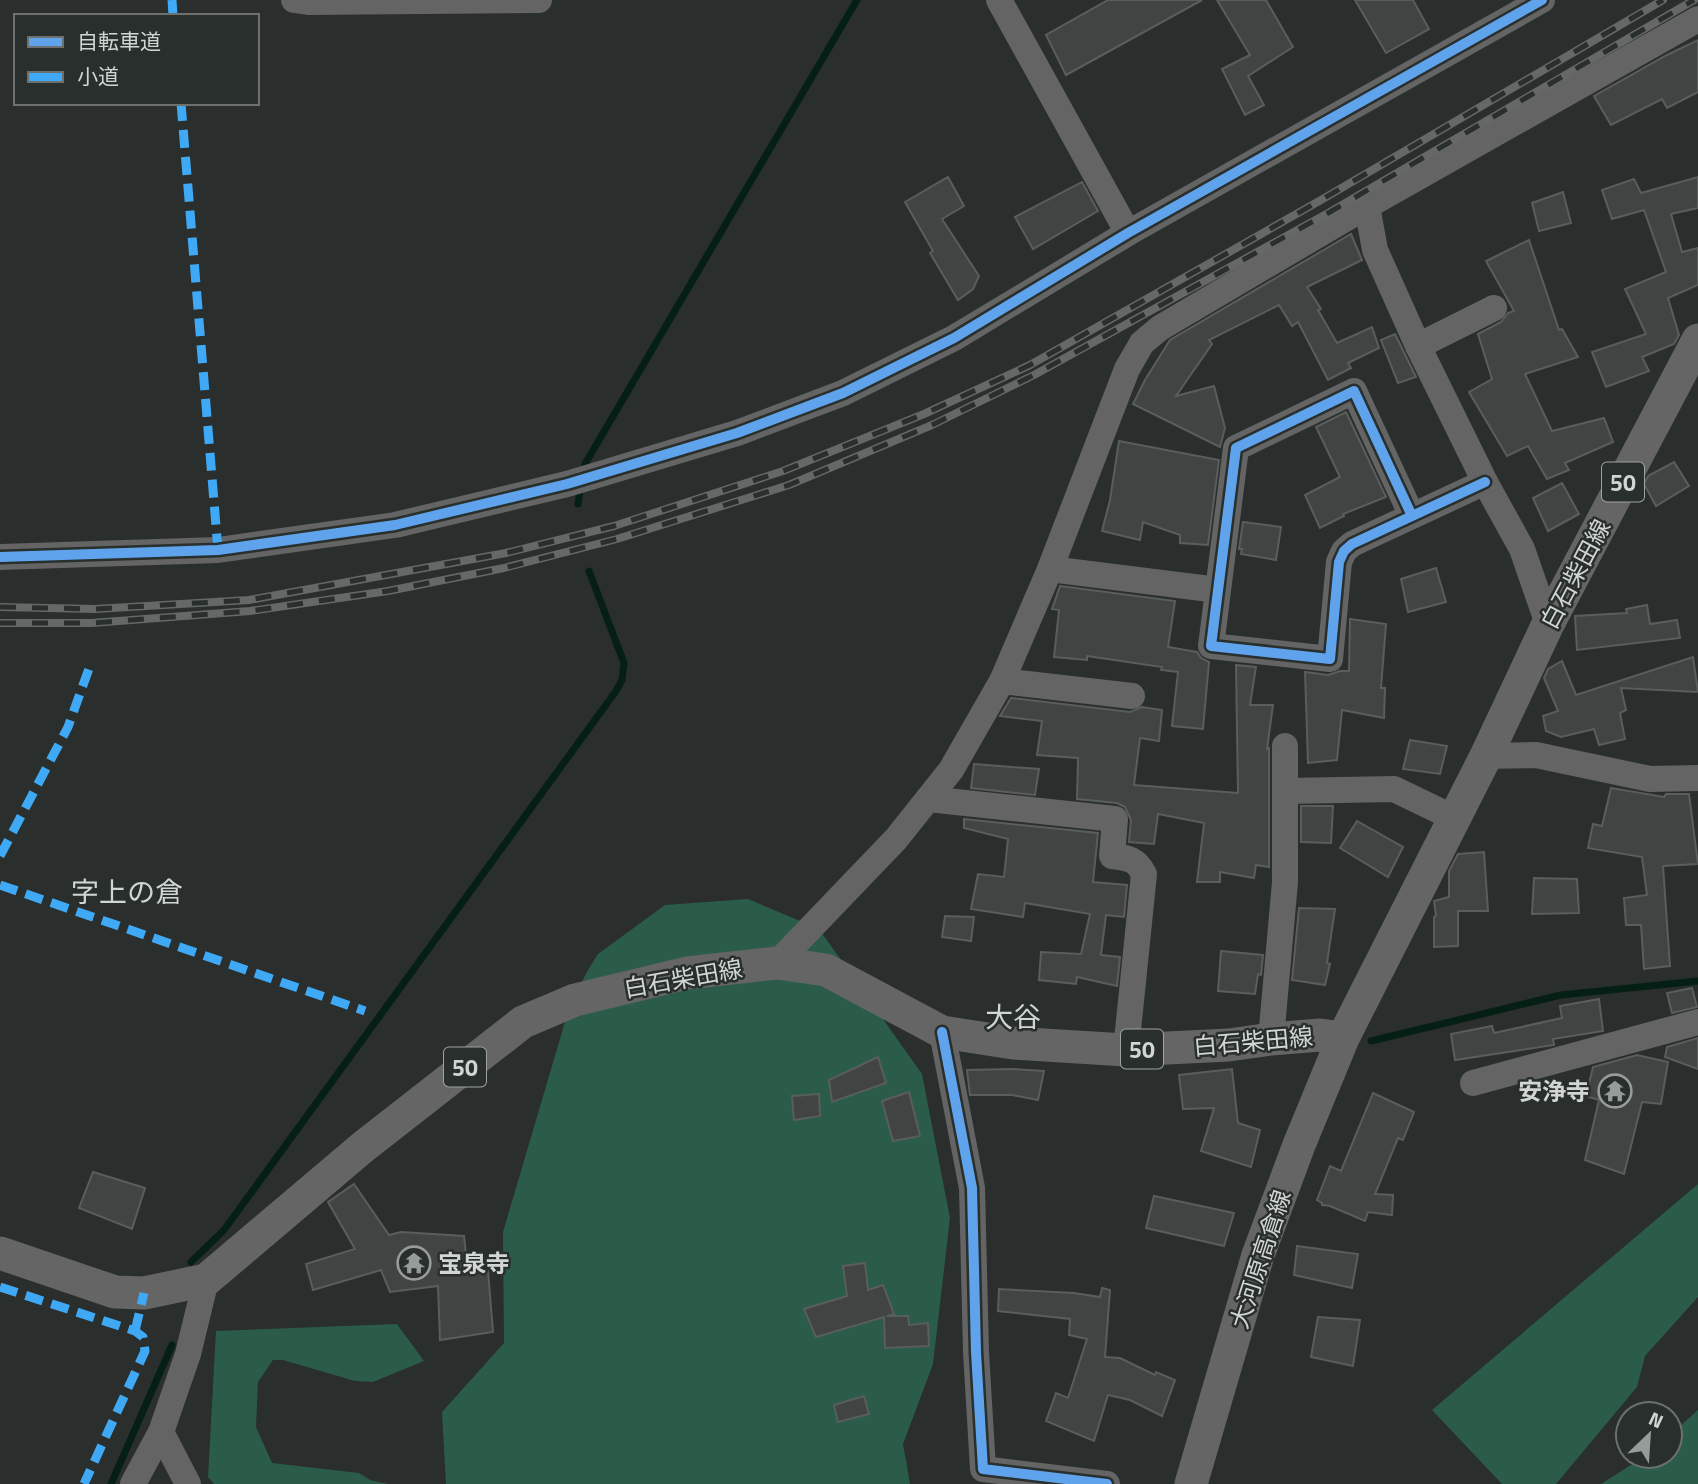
<svg xmlns="http://www.w3.org/2000/svg" width="1698" height="1484" font-family="'Titillium Web','Noto Sans JP',sans-serif">
<rect width="100%" height="100%" fill="#2a2e2c"/>
<g fill="#2b5c49">
<polygon points="748,899 819,929 922,1074 950,1218 933,1364 903,1444 910,1484 446,1484 442,1412 504,1343 503,1232 570,1005 588,970 598,954 665,905"/>
<polygon points="1698,1184 1698,1297 1645,1356 1637,1387 1556,1484 1502,1484 1432,1410"/>
<polygon points="397,1324 424,1361 373,1382 355,1381 283,1360 273,1360 258,1382 256,1427 272,1463 359,1473 370,1480 388,1484 214,1484 208,1477 216,1331"/>
<polygon points="1698,1410 1698,1484 1601,1484 1645,1456 1670,1456 1670,1435"/>
</g>
<g fill="none" stroke-linecap="round" stroke-linejoin="round">
<g stroke="#061f15" stroke-width="7">
<polyline points="583,473 585,464 857,0"/>
<polyline points="578,504 581,484"/>
<polyline points="1371,1041 1561,995 1698,981"/>
<polyline points="191,1262 224,1230 616,691 622,680 624,663 589,571"/>
<polyline points="111,1484 172,1345"/>
</g>
</g>
<g fill="#414443" stroke="#595d5b" stroke-width="2">
<polygon points="1108,0 1202,0 1066,75 1046,35"/>
<polygon points="1217,0 1266,0 1293,47 1248,76 1264,105 1245,115 1222,69 1250,55"/>
<polygon points="1355,0 1413,0 1429,29 1386,53"/>
<polygon points="1698,40 1698,92 1667,108 1662,99 1611,125 1594,96 1667,55"/>
<polygon points="948,177 964,206 942,219 979,276 973,289 958,300 930,253 933,251 905,202"/>
<polygon points="1698,177 1698,208 1671,214 1682,252 1698,248 1698,285 1668,298 1679,335 1674,344 1642,357 1649,371 1606,387 1592,352 1646,334 1625,289 1666,272 1644,210 1612,219 1602,190 1634,179 1641,193"/>
<polygon points="1082,182 1098,211 1033,249 1015,217"/>
<polygon points="1563,192 1571,223 1539,231 1532,203"/>
<polygon points="1351,234 1362,260 1307,287 1321,309 1318,310 1337,343 1372,327 1379,348 1348,363 1351,368 1328,380 1298,322 1292,326 1279,305 1209,340 1212,344 1176,396 1214,386 1225,428 1220,447 1133,404 1145,380 1170,340"/>
<polygon points="1529,240 1559,330 1562,329 1578,357 1525,374 1552,431 1604,418 1613,442 1565,463 1569,470 1547,479 1528,446 1507,456 1469,392 1492,379 1478,334 1501,322 1508,313 1514,311 1486,261"/>
<polygon points="1395,334 1416,377 1398,383 1381,340"/>
<polygon points="1346,412 1386,497 1343,514 1344,516 1320,528 1305,495 1340,477 1316,427"/>
<polygon points="1119,441 1219,460 1208,545 1180,543 1180,535 1143,522 1140,540 1102,531 1110,500"/>
<polygon points="1674,462 1689,486 1656,506 1644,484 1648,476"/>
<polygon points="1562,483 1579,514 1548,531 1533,498"/>
<polygon points="1243,522 1281,527 1276,560 1241,554 1242,549 1239,549"/>
<polygon points="1436,568 1446,602 1408,612 1401,579"/>
<polygon points="1060,586 1175,601 1168,647 1197,652 1201,658 1209,662 1203,729 1172,726 1178,672 1161,670 1162,667 1087,656 1087,660 1054,657 1059,610 1052,609"/>
<polygon points="1647,605 1650,624 1677,620 1680,638 1577,650 1575,616 1627,613 1626,609"/>
<polygon points="1350,619 1386,624 1381,688 1385,688 1384,718 1342,710 1337,760 1308,763 1305,672 1328,675 1340,671 1349,671"/>
<polygon points="1693,657 1698,692 1621,688 1626,710 1620,713 1625,739 1599,745 1594,729 1561,737 1546,731 1543,716 1558,711 1544,678 1548,669 1562,661 1576,695"/>
<polygon points="1236,665 1256,667 1250,705 1273,705 1267,749 1269,748 1269,867 1256,865 1254,878 1220,872 1220,882 1197,882 1204,823 1158,814 1154,844 1129,842 1131,820 1125,807 1117,803 1077,799 1078,758 1037,755 1042,721 1000,716 1011,698 1130,712 1142,707 1162,710 1159,741 1140,738 1134,785 1238,793"/>
<polygon points="1410,740 1447,746 1440,774 1403,769"/>
<polygon points="974,764 1039,769 1035,795 971,788"/>
<polygon points="1611,788 1664,797 1666,794 1689,794 1698,864 1663,866 1670,966 1644,969 1641,925 1626,925 1624,898 1647,895 1642,857 1588,848 1593,824 1602,826"/>
<polygon points="1301,806 1333,806 1331,843 1301,842"/>
<polygon points="964,819 1098,833 1093,882 1127,885 1124,917 1106,915 1101,955 1120,957 1117,986 1077,977 1076,984 1039,980 1041,952 1081,954 1090,914 1025,903 1023,917 971,909 978,874 1004,877 1008,839 964,828"/>
<polygon points="1357,821 1403,847 1388,877 1340,848"/>
<polygon points="1484,852 1488,911 1458,911 1458,946 1434,947 1434,917 1436,916 1434,901 1449,897 1449,871 1458,854"/>
<polygon points="1534,878 1577,879 1579,913 1532,914"/>
<polygon points="1299,908 1335,909 1327,963 1330,964 1325,985 1292,980"/>
<polygon points="945,916 974,917 971,941 942,937"/>
<polygon points="1221,951 1263,955 1261,975 1258,974 1255,994 1218,991"/>
<polygon points="1692,988 1697,1007 1672,1013 1667,993"/>
<polygon points="1599,999 1603,1031 1553,1039 1554,1045 1455,1060 1451,1034 1492,1026 1494,1033 1562,1018 1560,1006"/>
<polygon points="1698,1038 1698,1069 1665,1057 1667,1047"/>
<polygon points="1637,1055 1668,1062 1661,1104 1642,1102 1624,1174 1585,1160 1599,1100 1586,1096 1593,1067"/>
<polygon points="878,1057 886,1083 832,1102 829,1080"/>
<polygon points="1012,1069 1044,1071 1038,1100 1012,1095 970,1095 967,1070"/>
<polygon points="1232,1069 1238,1123 1260,1130 1251,1167 1201,1151 1214,1108 1183,1109 1179,1075"/>
<polygon points="909,1092 920,1136 893,1141 882,1101"/>
<polygon points="1373,1093 1414,1112 1403,1140 1398,1138 1375,1194 1393,1195 1392,1215 1368,1212 1365,1221 1330,1206 1322,1205 1322,1203 1317,1200 1330,1166 1341,1171"/>
<polygon points="819,1094 820,1116 794,1120 792,1096"/>
<polygon points="93,1172 145,1188 132,1229 79,1208"/>
<polygon points="354,1184 389,1235 401,1232 464,1236 467,1264 488,1271 493,1332 440,1340 438,1286 390,1292 381,1270 313,1290 306,1264 355,1249 328,1202"/>
<polygon points="1154,1196 1234,1213 1224,1246 1146,1228"/>
<polygon points="1297,1246 1358,1254 1352,1288 1294,1275"/>
<polygon points="865,1263 868,1290 883,1285 894,1314 887,1316 908,1316 909,1325 928,1323 929,1346 885,1348 884,1317 816,1337 804,1309 847,1296 843,1266"/>
<polygon points="1102,1288 1110,1290 1105,1357 1120,1358 1155,1375 1156,1372 1175,1380 1162,1416 1130,1400 1108,1395 1094,1441 1046,1421 1056,1393 1068,1398 1087,1339 1069,1335 1070,1319 998,1311 999,1289 1074,1293 1100,1297"/>
<polygon points="1318,1317 1360,1320 1353,1366 1311,1357"/>
<polygon points="864,1396 869,1414 838,1422 834,1405"/>
</g>
<g fill="none" stroke-linecap="round" stroke-linejoin="round">
<g stroke="#636463" stroke-width="26">
<polyline points="294,0 308,2 539,0"/>
<polyline points="999,0 1128,233"/>
<polyline points="1367,206 1375,250 1418,346 1485,482 1522,549 1548,624"/>
<polyline points="1418,346 1494,308"/>
<polyline points="1412,516 1354,391 1236,448 1211,646 1330,659 1339,562 1344,551 1352,544 1485,482"/>
<polyline points="0,557 218,550 395,525 567,484 737,433 843,393 954,338 1128,233 1542,0"/>
<polyline points="1050,569 1218,590"/>
<polyline points="1002,681 1132,696"/>
<polyline points="1486,756 1536,755 1650,779 1698,778"/>
<polyline points="1285,791 1394,789 1454,818"/>
<path d="M928,799L1115,819L1112,856C1129,858 1136,859 1144,874L1126,1050"/>
<polyline points="777,963 896,839 951,770 1002,681 1050,569 1127,369 1142,343 1160,328 1367,206 1698,19"/>
<polyline points="942,1032 972,1188 976,1352 983,1469 1107,1484"/>
<polyline points="1271,1039 1285,882 1285,746"/>
<polyline points="1473,1083 1698,1022"/>
<polyline points="161,1432 188,1484"/>
<polyline points="133,1484 161,1432 188,1354 206,1280"/>
</g>
<g stroke="#646564" stroke-width="33">
<polyline points="0,1253 115,1292 144,1293 206,1280 363,1147 523,1022 575,1000 687,973 777,963 826,970 942,1032 1013,1043 1126,1050 1229,1045 1271,1039 1320,1035 1343,1038"/>
<polyline points="1191,1484 1258,1255 1299,1145 1343,1038 1486,756 1548,624 1698,340"/>
</g>
<defs>
<g id="rail">
<polyline points="0,607 95,609 249,600 506,553 614,526 783,471 924,414 1030,365 1321,200 1663,0"/>
<polyline points="0,623 92,623 250,611 388,591 504,568 617,539 789,485 932,425 1034,375 1330,212 1694,0"/>
</g>
</defs>
<use href="#rail" stroke="#666767" stroke-width="8"/>
<use href="#rail" stroke="#292f2c" stroke-width="5" stroke-dasharray="16" stroke-linecap="butt"/>
<g stroke="#3fa9f5" stroke-width="9" stroke-dasharray="18 9" stroke-linecap="butt">
<polyline points="172,0 173,16"/>
<polyline points="181,103 218,550"/>
<polyline points="0,856 68,727 91,663"/>
<polyline points="0,885 365,1011"/>
<polyline points="0,1287 135,1331 143,1337 145,1351 84,1484"/>
<polyline points="135,1331 144,1293"/>
</g>
<defs>
<g id="cycleway">
<polyline points="1412,516 1354,391 1236,448 1211,646 1330,659 1339,562 1344,551 1352,544 1485,482"/>
<polyline points="0,557 218,550 395,525 567,484 737,433 843,393 954,338 1128,233 1542,0"/>
<polyline points="942,1032 972,1188 976,1352 983,1469 1107,1484"/>
</g>
</defs>
<use href="#cycleway" stroke="#292f2c" stroke-width="15"/>
<use href="#cycleway" stroke="#60a3ed" stroke-width="10"/>
</g>
<defs>
<symbol id="temple-ring" viewBox="-11 -11 22 22"><circle r="9.5" fill="#292f2c" stroke="#979b99" stroke-width="1.5"/><path d="M0-6L5-2H3V0L6.5 2.5H4V6H1.5V3h-3V6H-4V2.5H-6.5L-3 0V-2H-5Z" fill="#979b99"/></symbol>
</defs>
<g fill-rule="evenodd">
<use href="#temple-ring" x="1596" y="1072" width="38" height="38"/>
<use href="#temple-ring" x="395" y="1244" width="38" height="38"/>
</g>
<g text-anchor="middle" dominant-baseline="central" stroke-width="5" stroke-linejoin="round" paint-order="stroke">
<g fill="#292f2c" stroke="#9fa3a1" stroke-width="2">
<rect x="1602" y="462.5" width="42" height="39" rx="5"/>
<rect x="1121" y="1029.5" width="42" height="39" rx="5"/>
<rect x="444" y="1047.5" width="42" height="39" rx="5"/>
</g>
<g font-size="23" font-weight="bold" fill="#d1d5d3">
<text x="1623" y="482">50</text>
<text x="1142" y="1049">50</text>
<text x="465" y="1067">50</text>
</g>
<g font-size="24" fill="#d1d5d3" stroke="#292f2c">
<text transform="translate(1575 574) rotate(-62)">白石柴田線</text>
<text transform="translate(683 978) rotate(-10)">白石柴田線</text>
<text transform="translate(1253 1041) rotate(-5)">白石柴田線</text>
<text transform="translate(1260 1259) rotate(-72)">大河原高倉線</text>
</g>
<g font-size="24" font-weight="bold" fill="#d1d5d3" stroke="#292f2c" text-anchor="end">
<text x="1590" y="1091">安浄寺</text>
<text x="438" y="1263" text-anchor="start">宝泉寺</text>
</g>
<g font-size="28" fill="#d1d5d3" stroke="#292f2c">
<text x="127" y="891">字上の倉</text>
<text x="1013" y="1016">大谷</text>
</g>
</g>
<rect x="14" y="14" width="245" height="91" fill="#292f2c" stroke="#6c716f" stroke-width="2"/>
<rect x="28" y="37" width="35" height="10" fill="#60a3ed" stroke="#6c716f" stroke-width="2"/>
<text x="77" y="49" font-size="21" fill="#d1d5d3">自転車道</text>
<rect x="28" y="72" width="35" height="10" fill="#3fa9f5" stroke="#6c716f" stroke-width="2"/>
<text x="77" y="84" font-size="21" fill="#d1d5d3">小道</text>
<g transform="translate(1649 1435) rotate(25)"><circle r="33" fill="#292f2c" stroke="#6c716f" stroke-width="2"/>
<path d="M0-5L12 26L0 18L-12 26Z" fill="#979b99"/>
<text y="-10" font-size="19" font-weight="bold" text-anchor="middle" fill="#d1d5d3">N</text>
</g>
</svg>
